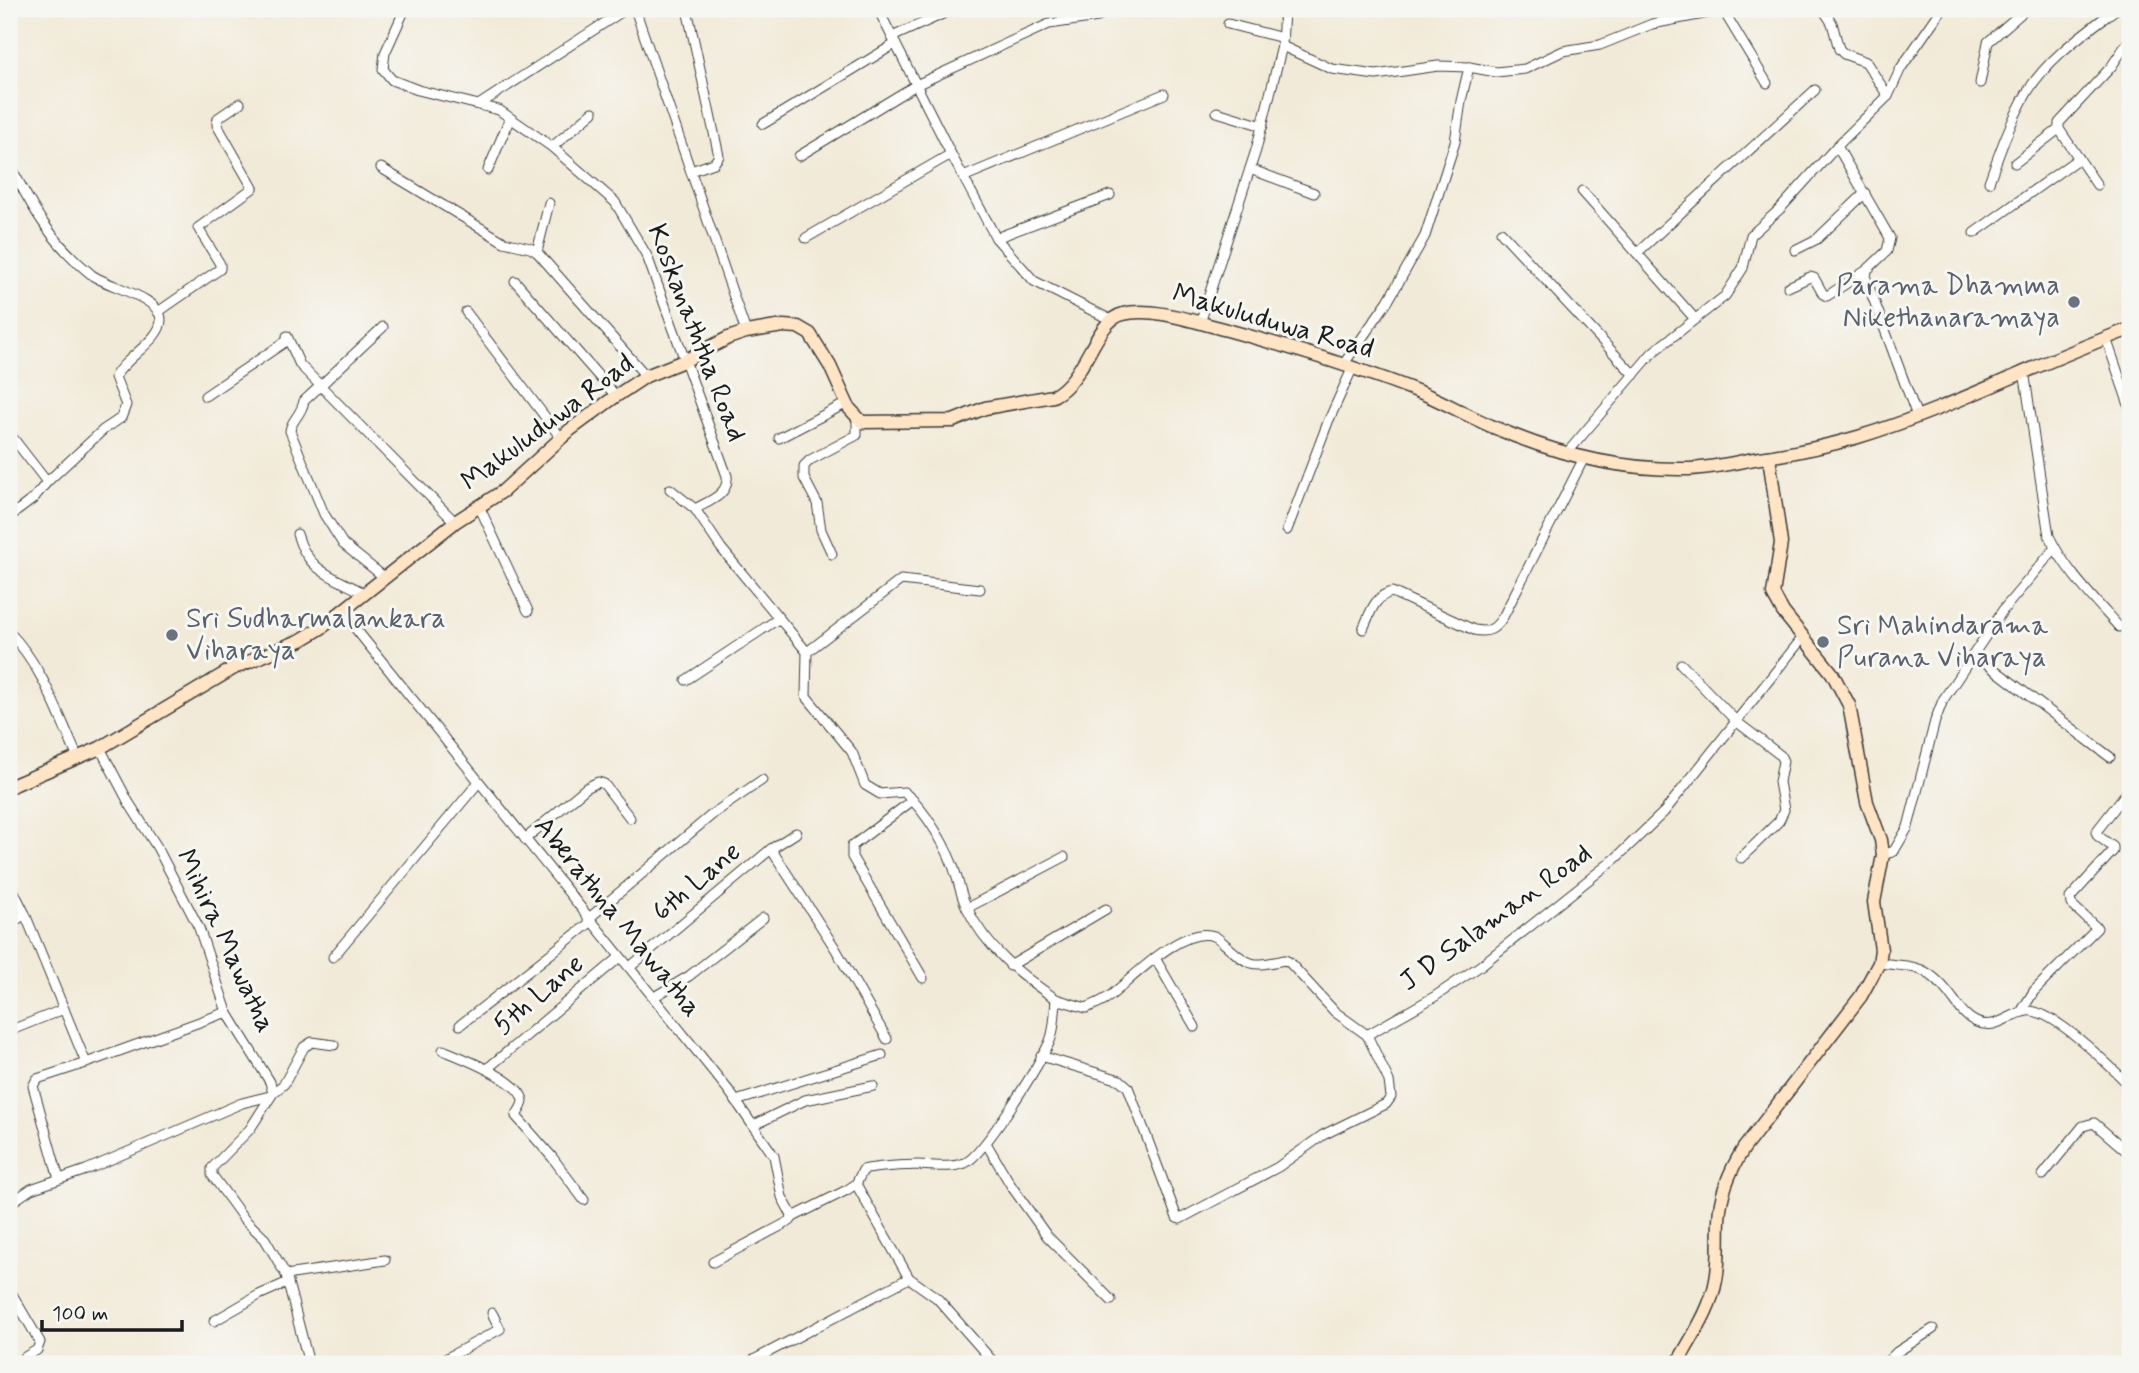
<svg xmlns="http://www.w3.org/2000/svg" width="2139" height="1373" font-family="Mynerve,sans-serif">
<rect width="100%" height="100%" fill="#f6f6f2"/>
<filter id="ink" filterUnits="userSpaceOnUse"><feTurbulence type="fractalNoise" baseFrequency=".0143" numOctaves="2"/><feDisplacementMap in="SourceGraphic" scale="14" xChannelSelector="R" yChannelSelector="G"/><feConvolveMatrix kernelMatrix="1 2 1 2 8 2 1 2 1" color-interpolation-filters="sRGB"/></filter>
<filter id="wash" filterUnits="userSpaceOnUse"><feTurbulence type="fractalNoise" baseFrequency=".00686" numOctaves="4" result="noise"/><feDisplacementMap in="SourceGraphic" scale="28" xChannelSelector="R" yChannelSelector="G"/><feGaussianBlur stdDeviation="1.57" result="paint"/><feColorMatrix in="noise" values="0 0 0 0 0 0 0 0 0 0 0 0 0 0 0 0 0 1.4 0 .05"/><feComposite in="paint" operator="in"/></filter>
<g filter="url(#wash)">
<rect width="100%" height="100%" fill="#f2ead8"/>
</g>
<g filter="url(#ink)">
<g fill="none" stroke-linecap="round" stroke-linejoin="round">
<defs>
<g id="street">
<path d="M405,9L385,53L383,69L392,80L418,90L499,110L552,147L615,202L647,256L727,476C729,495 709,501 695,509"/>
<polyline points="635,9 746,332"/>
<polyline points="687,9 719,156 714,163 691,171"/>
<polyline points="878,9 951,154 996,238 1034,281 1111,320"/>
<polyline points="1823,9 1832,23 1839,49 1844,54 1866,62 1888,96"/>
<polyline points="1723,10 1767,83"/>
<polyline points="1228,24 1283,38"/>
<polyline points="892,37 954,9"/>
<polyline points="1282,46 1332,69 1376,75 1438,66 1469,67 1496,72 1525,69 1563,51 1600,45 1652,24 1729,9"/>
<polyline points="1980,83 1988,42 2026,9"/>
<polyline points="480,104 626,9"/>
<polyline points="1217,112 1263,126"/>
<polyline points="763,124 895,44"/>
<polyline points="1837,146 1890,238 1887,251 1867,270 1866,279 1917,416"/>
<polyline points="552,147 593,112"/>
<polyline points="799,156 916,85 1049,24 1098,17 1104,9"/>
<path d="M9,163C32,208 51,242 92,275C108,287 161,297 161,320C161,340 124,358 115,377L126,405L121,418L103,430L47,482L33,499L9,517"/>
<polyline points="2015,163 2059,129"/>
<polyline points="381,168 504,242 530,248 537,252 646,376"/>
<polyline points="1250,169 1314,193"/>
<polyline points="488,170 510,118"/>
<polyline points="963,177 1164,94"/>
<path d="M1989,182C2000,151 2011,120 2028,91C2048,58 2086,32 2116,9"/>
<polyline points="2097,185 2059,129 2059,123 2111,67 2130,39"/>
<polyline points="1582,191 1695,319"/>
<polyline points="1501,232 1634,375"/>
<polyline points="1974,233 2079,158"/>
<polyline points="806,238 951,154"/>
<polyline points="996,238 1110,195"/>
<polyline points="1795,250 1817,239 1865,193"/>
<polyline points="537,252 549,203"/>
<polyline points="1637,253 1815,90"/>
<polyline points="515,281 616,396"/>
<polyline points="1788,287 1810,277 1814,278 1823,294 1827,296 1867,270"/>
<polyline points="158,312 220,269 220,264 198,228 253,188 217,125 218,118 240,103"/>
<polyline points="466,312 561,438"/>
<polyline points="1200,323 1256,150 1282,46 1284,9"/>
<path d="M383,327L304,401C301,416 291,420 290,431L324,514L343,544L384,577"/>
<polyline points="287,336 300,365 455,522"/>
<polyline points="2106,338 2130,408"/>
<polyline points="1343,365 1388,301 1425,236 1455,142 1461,101 1469,67"/>
<path d="M2024,371L2049,536C2065,570 2094,599 2119,627"/>
<polyline points="205,396 288,340"/>
<polyline points="9,433 47,482"/>
<polyline points="779,438 847,403"/>
<polyline points="1567,453 1653,352 1725,296 1743,268 1751,235 1780,209 1837,146 1888,96 1901,68 1942,9"/>
<polyline points="479,506 528,611"/>
<polyline points="1287,530 1328,422 1352,369"/>
<path d="M297,534C308,572 332,576 364,593"/>
<polyline points="832,554 821,530 817,503 804,478 804,466 810,460 857,435 857,419"/>
<path d="M342,612L729,1091L774,1156L782,1197L793,1217L847,1190L856,1184L863,1170C880,1166 899,1166 917,1165C933,1165 949,1169 965,1163C984,1155 1040,1063 1050,1041C1055,1029 1055,1012 1056,999C1020,975 986,948 967,908C962,898 960,888 957,878C949,849 926,811 904,792L880,794L865,785L852,752L806,696L807,652L721,548L695,509L670,489"/>
<path d="M1363,629C1370,614 1374,596 1392,592L1474,630C1489,633 1495,629 1503,617L1584,458"/>
<path d="M9,632C43,667 58,714 78,758"/>
<polyline points="807,652 901,580 980,589"/>
<polyline points="1974,654 2110,757"/>
<polyline points="1681,664 1737,722 1780,755 1783,761 1779,782 1784,810 1779,821 1741,858"/>
<polyline points="686,680 778,619"/>
<polyline points="100,748 129,803 157,847 199,928 227,1012 270,1082 273,1093 250,1129 212,1168 212,1175 244,1219 265,1239 286,1275 309,1364"/>
<polyline points="913,800 852,846 852,857 923,978"/>
<polyline points="525,839 586,788 598,782 604,784 630,818"/>
<polyline points="771,849 835,948 887,1039"/>
<polyline points="1883,855 1894,851 1908,827 1935,721 1943,700 2003,610 2055,548"/>
<polyline points="9,882 25,914 86,1063 227,1012"/>
<polyline points="967,908 1064,857"/>
<polyline points="588,919 714,813 762,780"/>
<polyline points="9,925 25,914"/>
<polyline points="333,957 478,783"/>
<polyline points="1155,958 1195,1027"/>
<path d="M1879,963C1918,967 1929,966 1953,999C1960,1008 1965,1017 1976,1022C1996,1031 2008,1014 2027,1011C2052,1008 2112,1068 2130,1086"/>
<polyline points="1010,966 1106,909"/>
<polyline points="630,967 771,849 796,833"/>
<polyline points="654,997 689,976 763,918"/>
<path d="M1056,999L1086,1008C1094,1005 1103,1001 1110,996C1133,978 1182,925 1214,936C1219,938 1223,943 1227,946C1251,968 1254,966 1285,960L1289,962L1335,1012L1367,1035L1434,997L1480,966L1616,858L1664,812L1804,636"/>
<polyline points="2021,1012 2034,991 2097,928 2071,904 2070,898 2113,851 2113,847 2098,836 2096,832 2130,788"/>
<polyline points="460,1025 591,922"/>
<polyline points="9,1031 64,1009"/>
<path d="M443,1050C460,1057 521,1080 523,1101C523,1106 518,1112 516,1116L552,1157L584,1200"/>
<polyline points="1041,1056 1120,1080 1128,1087 1177,1218 1180,1219 1278,1167 1323,1135 1386,1104 1391,1097 1389,1081 1367,1035"/>
<polyline points="488,1068 620,957"/>
<polyline points="273,1093 284,1084 304,1047 312,1042 334,1045"/>
<polyline points="736,1101 882,1055"/>
<polyline points="754,1125 805,1100 873,1086"/>
<polyline points="986,1143 1012,1187 1047,1236 1111,1300"/>
<polyline points="2043,1175 2083,1126 2094,1123 2130,1154"/>
<polyline points="59,1179 33,1086 37,1079 86,1063"/>
<polyline points="856,1184 909,1278"/>
<polyline points="9,1204 31,1189 86,1170 242,1103 270,1096"/>
<polyline points="713,1262 790,1221 793,1217"/>
<polyline points="286,1275 385,1260"/>
<polyline points="9,1289 40,1342 37,1350 25,1357 27,1364"/>
<polyline points="214,1321 259,1295 288,1282"/>
<polyline points="436,1364 500,1329 492,1313"/>
<polyline points="746,1364 909,1278 937,1298 995,1364"/>
<polyline points="1885,1364 1897,1352 1933,1329"/>
</g>
<g id="secondary">
<path d="M9,787L100,748L234,668L301,640L321,628L455,522L503,491L570,430L616,396L646,376L686,360L728,338L746,332L783,326L798,327L810,334L830,366L849,408L862,422L953,421L985,408L1053,396C1087,379 1094,321 1123,314C1152,306 1199,323 1227,330C1293,348 1359,368 1422,393C1446,403 1468,416 1491,426C1552,453 1618,470 1685,469C1708,469 1732,463 1754,459C1789,454 1824,447 1858,437C1951,409 2039,362 2130,329"/>
<path d="M1677,1364C1691,1338 1711,1310 1716,1280C1720,1260 1718,1240 1719,1220C1720,1193 1730,1170 1744,1148L1861,996L1879,963L1881,950L1874,902L1883,855L1881,840L1867,802L1849,705L1832,673L1783,612L1773,594L1781,543L1769,457"/>
</g>
</defs>
<use href="#street" stroke="#3c3b38" stroke-width="11"/>
<use href="#secondary" stroke="#3c3b38" stroke-width="15"/>
<use href="#street" stroke="#fff" stroke-width="9"/>
<use href="#secondary" stroke="#ffe4c6" stroke-width="12"/>
</g>
</g>
<g fill="#6b7280" stroke="#f6f6f2" stroke-width="2.5">
<circle cx="2074" cy="302" r="7"/>
<circle cx="172" cy="635" r="7"/>
<circle cx="1823" cy="642" r="7"/>
</g>
<g text-anchor="middle" dominant-baseline="central" stroke-width="6" stroke-linejoin="round" paint-order="stroke">
<g font-size="28" fill="#5b616d" stroke="#f6f6f2" text-anchor="start">
<text x="2060" y="286" text-anchor="end">Parama Dhamma<tspan x="2060" dy="32">Nikethanaramaya</tspan></text>
<text x="186" y="619">Sri Sudharmalankara<tspan x="186" dy="32">Viharaya</tspan></text>
<text x="1837" y="626">Sri Mahindarama<tspan x="1837" dy="32">Purana Viharaya</tspan></text>
</g>
<g font-size="28" fill="#1c1c1c" stroke="#f6f6f2">
<text transform="translate(1273 322) rotate(16)">Makuluduwa Road</text>
<text transform="translate(696 333) rotate(69)">Koskanaththa Road</text>
<text transform="translate(548 423) rotate(-37)">Makuluduwa Road</text>
<text transform="translate(697 882) rotate(-40)">6th Lane</text>
<text transform="translate(617 917) rotate(51)">Aberathna Mawatha</text>
<text transform="translate(1496 918) rotate(-36)">J D Salaman Road</text>
<text transform="translate(225 941) rotate(65)">Mihira Mawatha</text>
<text transform="translate(539 995) rotate(-40)">5th Lane</text>
</g>
</g>
<rect width="2139" height="1373" fill="none" stroke="#f6f6f2" stroke-width="35"/>
<path d="M42 1320v10h140v-10" fill="none" stroke="#1c1c1c" stroke-width="3.5"/>
<text x="52" y="1320" font-size="21" fill="#1c1c1c" stroke="#f6f6f2" stroke-width="5" paint-order="stroke">100 m</text>
</svg>
